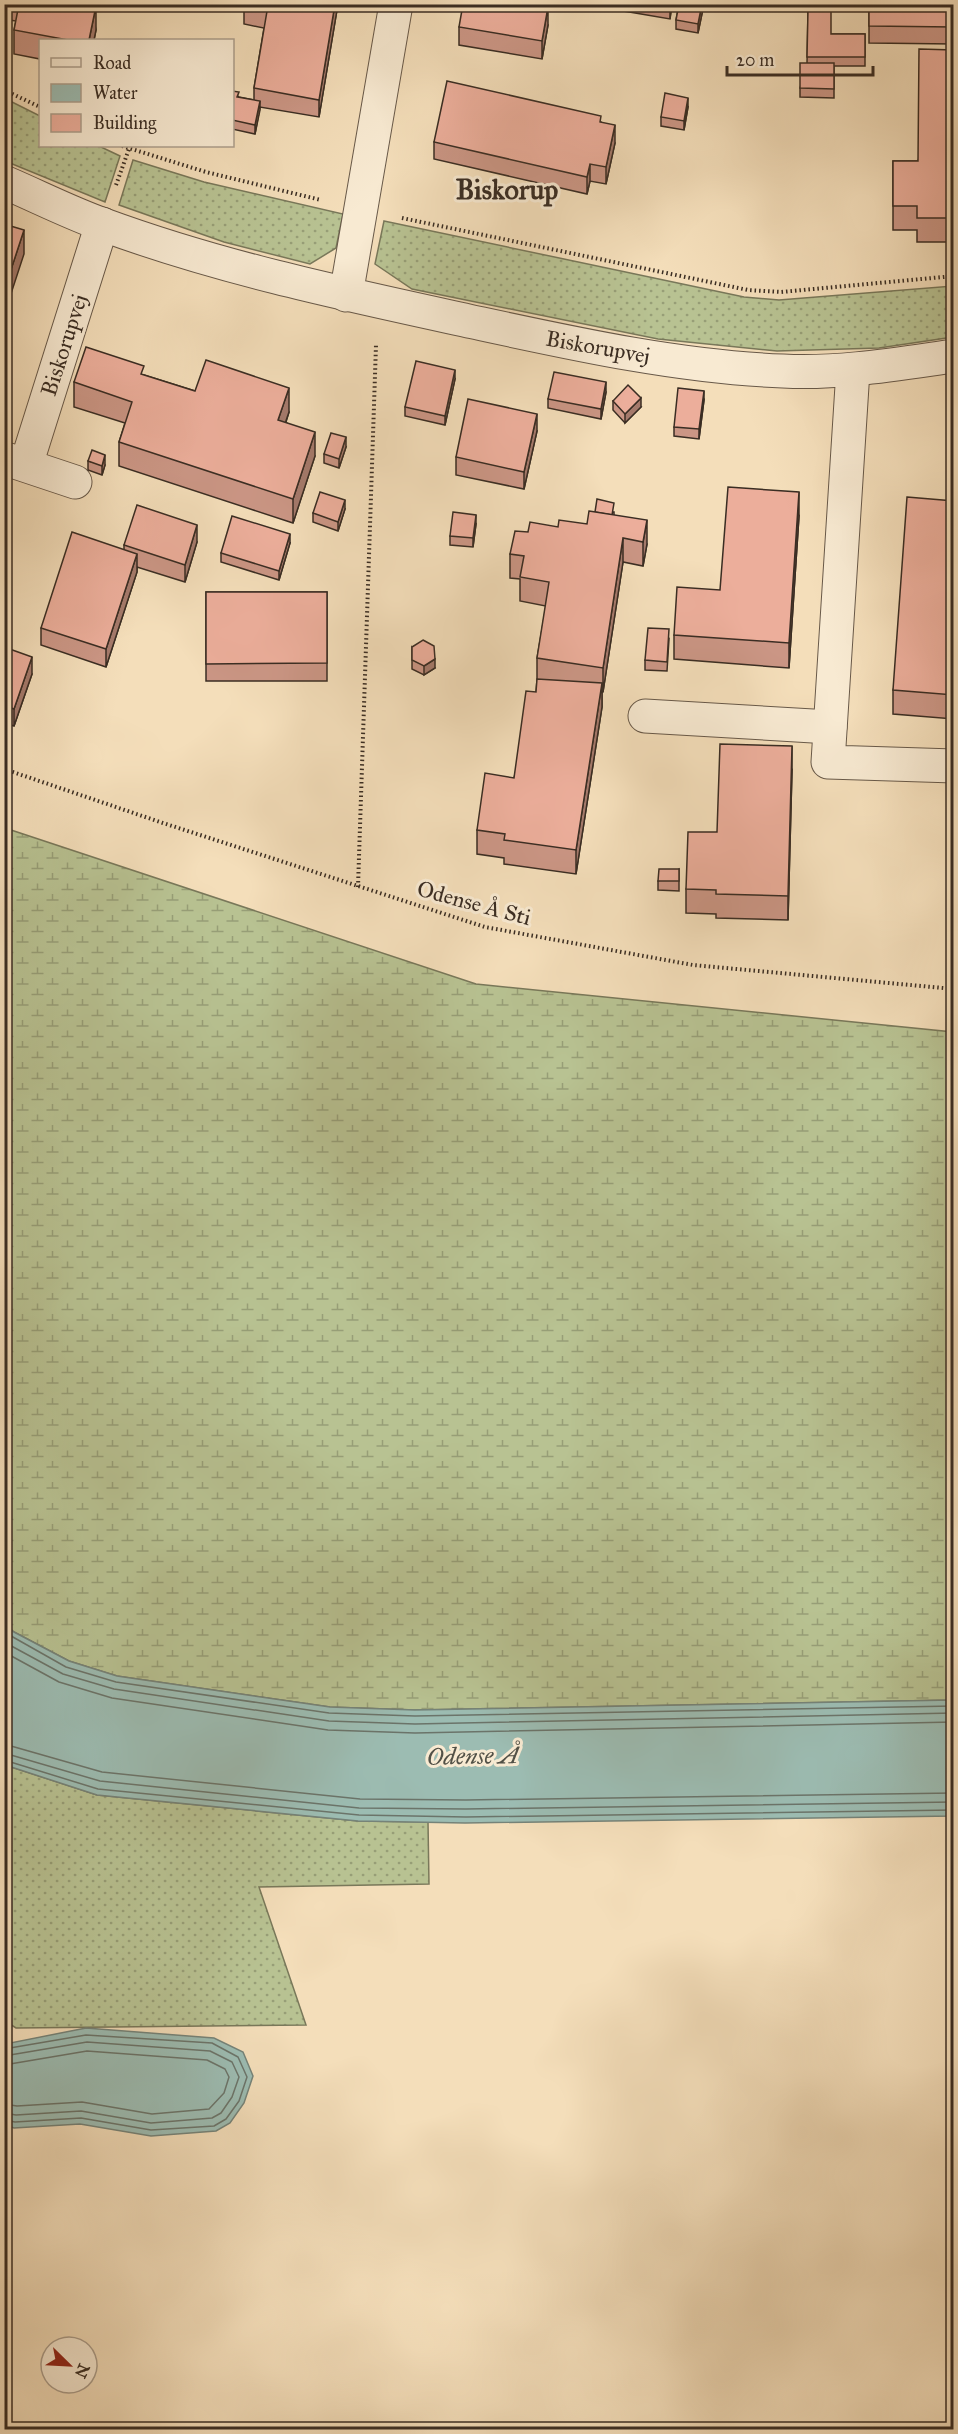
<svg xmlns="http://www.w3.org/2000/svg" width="958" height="2434" font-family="'IM FELL Great Primer',serif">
<defs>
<pattern id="grass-dots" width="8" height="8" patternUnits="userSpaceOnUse" patternTransform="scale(1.5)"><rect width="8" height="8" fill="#b8c292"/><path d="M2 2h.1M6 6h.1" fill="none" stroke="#979e77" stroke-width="1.8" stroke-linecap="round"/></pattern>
<pattern id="wetland-marsh" width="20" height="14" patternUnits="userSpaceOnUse" patternTransform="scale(1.5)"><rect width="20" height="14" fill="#b8c292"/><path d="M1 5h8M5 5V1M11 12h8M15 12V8" fill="none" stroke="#979e77"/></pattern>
</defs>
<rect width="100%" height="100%" fill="#f4deba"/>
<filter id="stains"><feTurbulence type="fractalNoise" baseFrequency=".00333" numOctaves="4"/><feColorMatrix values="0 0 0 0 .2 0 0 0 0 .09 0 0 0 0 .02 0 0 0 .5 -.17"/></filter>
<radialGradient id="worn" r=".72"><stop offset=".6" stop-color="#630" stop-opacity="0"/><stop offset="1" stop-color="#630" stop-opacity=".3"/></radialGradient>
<g fill="url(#grass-dots)" stroke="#79785a" stroke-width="1.5">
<polygon points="4,98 40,116 40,146 99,146 120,156 105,202 5,161"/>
<polygon points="133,160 204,182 343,214 336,248 310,264 224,242 119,205"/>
<polygon points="384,221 744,297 779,300 953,286 953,337 879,348 777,351 658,339 412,289 375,264"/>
<polygon points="5,1765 97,1795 358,1821 428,1822 429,1884 259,1887 306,2025 16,2028 5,2021"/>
</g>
<polygon fill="url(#wetland-marsh)" stroke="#79785a" stroke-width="1.5" points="5,828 476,984 953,1032 953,1700 415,1710 330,1707 117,1676 69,1661 14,1632 5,1624"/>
<g fill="#9cbcb2" stroke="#758379" stroke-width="1.5">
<polygon points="4,1624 14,1632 69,1661 117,1676 330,1707 415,1710 953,1700 953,1816 465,1823 358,1821 97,1795 5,1765"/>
<polygon points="86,2028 214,2038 243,2052 253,2076 244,2103 230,2123 216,2131 151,2136 80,2124 14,2128 5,2125 5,2044"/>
</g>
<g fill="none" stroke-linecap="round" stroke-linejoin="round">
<g stroke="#6b746a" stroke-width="1.5">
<polyline points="4,1632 66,1667 116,1682 329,1713 415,1716 954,1706"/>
<polyline points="4,1642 63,1674 114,1689 329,1721 415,1724 954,1713"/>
<polyline points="4,1652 59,1682 112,1698 328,1730 415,1733 954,1722"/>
<polyline points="4,1744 102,1772 360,1799 466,1800 954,1793"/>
<polyline points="4,1753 100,1781 359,1808 466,1809 954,1802"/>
<polyline points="4,1760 98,1789 359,1815 466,1817 954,1810"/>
<polyline points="4,2049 86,2035 212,2043 238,2057 247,2077 239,2101 226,2119 214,2126 151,2130 81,2118 15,2122 4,2120"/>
<polyline points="4,2056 87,2042 210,2051 232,2062 239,2077 232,2097 221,2113 212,2118 151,2123 81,2111 16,2115 4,2113"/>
<polyline points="4,2065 87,2051 207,2060 225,2069 229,2077 224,2093 209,2109 152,2114 82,2102 17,2106 4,2104"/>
</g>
<defs>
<g id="minor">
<path d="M4,182C37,196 70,213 104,225C224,269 349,295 473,322C575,344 679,367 783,371C840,374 897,364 954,356"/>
<polyline points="346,295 396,4"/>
<polyline points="853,370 828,762 954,766"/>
<polyline points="6,459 75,482"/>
<polyline points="26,465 102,224"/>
<polyline points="645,716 830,727"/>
</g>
</defs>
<use href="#minor" stroke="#685949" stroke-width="35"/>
<g stroke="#3a2d23" stroke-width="4" stroke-dasharray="1.5 3" stroke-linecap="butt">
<polyline points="4,90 40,107"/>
<polyline points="122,146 206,172 321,200"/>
<polyline points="116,185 129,149"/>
<polyline points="402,218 748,290 781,292 954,276"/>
<polyline points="4,516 9,503"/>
<polyline points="4,769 163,823 485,927 693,965 954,989"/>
<polyline points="358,887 376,345"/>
</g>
<use href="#minor" stroke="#f8ead2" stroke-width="33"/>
</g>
<g fill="#cb9685" stroke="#3a2d23" stroke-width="1.5">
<polygon points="4,4 91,4 96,30 94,40 40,40 40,59 14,54 14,30 16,21 4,19"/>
<polygon points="338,4 319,117 260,107 255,134 232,129 232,91 239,97 254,100 254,88 264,28 244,24 244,7"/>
<polygon points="612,4 672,4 670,19 612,9"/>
<polygon points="679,4 704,4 698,33 676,29 676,20"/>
<polygon points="869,4 954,4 954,44 869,43"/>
<polygon points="808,10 831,34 865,34 865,66 834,66 834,98 800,97 800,88 807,63"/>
<polygon points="548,25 542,59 459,45 459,27"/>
<polygon points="954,50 954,242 917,242 917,230 893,230 893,161 918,161"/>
<polygon points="688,107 684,130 661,126 661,117"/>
<polygon points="601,122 615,143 606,184 590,181 587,194 434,159 434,142"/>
<polygon points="144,375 195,391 289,412 286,422 315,456 293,523 119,466 119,442 125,423 74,407 74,382"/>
<polygon points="455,379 445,425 405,416 405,407"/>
<polygon points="606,392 601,419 548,408 548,399"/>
<polygon points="704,400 699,439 674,436 674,427"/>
<polygon points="613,401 641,407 625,423 613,410"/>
<polygon points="537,431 524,489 456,475 456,457"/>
<polygon points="346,447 339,468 324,463 324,454"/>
<polygon points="88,461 105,465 102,475 88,470"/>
<polygon points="954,501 954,719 893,714 893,690"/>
<polygon points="345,509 338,531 313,522 313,513"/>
<polygon points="595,512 614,512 614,515 647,544 643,566 623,562 603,692 602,692 602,707 576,874 504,864 504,858 477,854 477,830 514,778 536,692 537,679 537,658 546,606 520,601 520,579 510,578 510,554 528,532 558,527 587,524"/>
<polygon points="799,516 789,668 674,659 674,635"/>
<polygon points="476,524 473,547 450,545 450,536"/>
<polygon points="197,542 185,582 137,567 137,572 106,667 41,645 41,628 124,550 124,545"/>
<polygon points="290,543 279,580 221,562 221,553"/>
<rect x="206" y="592" width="121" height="89"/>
<polygon points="669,639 667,671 645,670 645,660"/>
<polygon points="4,647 32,674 14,726 4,723"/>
<polygon points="412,647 435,668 424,675 412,669"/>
<polygon points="792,770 788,920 716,918 716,914 686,913 686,889 717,832"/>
<polygon points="679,869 679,891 658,890 658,881"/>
</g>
<g fill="#a57a6c" stroke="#3a2d23" stroke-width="1.5">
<polygon points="335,4 338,4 319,117 319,100"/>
<polygon points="671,4 672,4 670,19 670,10"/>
<polygon points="702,4 704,4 698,33 698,24"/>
<polygon points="96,6 96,30 94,40 89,40"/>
<polygon points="548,7 548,25 542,59 542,41"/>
<polygon points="688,98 688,107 684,130 684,121"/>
<polygon points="260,101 260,110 255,134 255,125"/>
<polygon points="615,125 615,143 606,184 606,167"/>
<polygon points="590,164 590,181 587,194 587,177"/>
<polygon points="24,230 24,254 4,315 4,291"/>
<polygon points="455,370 455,379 445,425 445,416"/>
<polygon points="606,382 606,392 601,419 601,409"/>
<polygon points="289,388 289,412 278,444 278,420"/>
<polygon points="704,391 704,400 699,439 699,429"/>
<polygon points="641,398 641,407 625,423 625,414"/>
<polygon points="537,414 537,431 524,489 524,472"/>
<polygon points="315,432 315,456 293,523 293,499"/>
<polygon points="346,437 346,447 339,468 339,459"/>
<polygon points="105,455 105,465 102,475 102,466"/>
<polygon points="799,492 799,516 789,668 789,643"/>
<polygon points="345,500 345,509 338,531 338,522"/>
<polygon points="476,515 476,524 473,547 473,538"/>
<polygon points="647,520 647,544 643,566 643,542"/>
<polygon points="197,525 197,542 185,582 185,565"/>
<polygon points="290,534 290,543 279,580 279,571"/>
<polygon points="623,538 623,562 603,692 603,668"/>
<polygon points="137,554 137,572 106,667 106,649"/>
<polygon points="32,657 32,674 14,726 14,709"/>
<polygon points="435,659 435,668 424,675 424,666"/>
<polygon points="602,683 602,707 576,874 576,850"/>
<polygon points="792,746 792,770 788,920 788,896"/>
</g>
<g fill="#ecae9b" stroke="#3a2d23" stroke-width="1.5">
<polygon points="19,4 91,4 96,6 89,40 68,40 14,30"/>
<polygon points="244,4 335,4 319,100 254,88 267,11 244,7"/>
<polygon points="463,4 531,4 548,7 542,41 459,27"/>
<polygon points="637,4 671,4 670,10"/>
<polygon points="679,4 702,4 698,24 676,20"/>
<polygon points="869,4 954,4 954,27 869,26"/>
<polygon points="808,10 831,10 831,34 865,34 865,57 807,57"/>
<polygon points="919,49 954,50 954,218 917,218 917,206 893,206 893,161 918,161"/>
<polygon points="800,63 834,63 834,89 800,88"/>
<polygon points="447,81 601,116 600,122 615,125 606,167 590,164 587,177 434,142"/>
<polygon points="232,91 239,92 237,97 260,101 255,125 232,120"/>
<polygon points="665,93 688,98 684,121 661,117"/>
<polygon points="4,224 24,230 4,291"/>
<polygon points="86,347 144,366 141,374 195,391 206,360 289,388 278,420 315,432 293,499 119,442 132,402 74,382"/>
<polygon points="416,361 455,370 445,416 405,407"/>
<polygon points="554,372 606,382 601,409 548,399"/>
<polygon points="628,385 641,398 625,414 613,401"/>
<polygon points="678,388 704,391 699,429 674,427"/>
<polygon points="468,399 537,414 524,472 456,457"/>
<polygon points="331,433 346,437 339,459 324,454"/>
<polygon points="92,450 105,455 102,466 88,461"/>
<polygon points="728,487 799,492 789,643 674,635 677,587 720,590"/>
<polygon points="320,492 345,500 338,522 313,513"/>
<polygon points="907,497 954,501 954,695 893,690"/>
<polygon points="597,499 614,503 612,515 595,512"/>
<polygon points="137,505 197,525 185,565 124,545"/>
<polygon points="589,511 647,520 643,542 623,538 603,668 537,658 549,582 520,577 524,556 510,554 515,531 528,532 530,522 558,527 559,520 587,524"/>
<polygon points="453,512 476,515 473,538 450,536"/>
<polygon points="232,516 290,534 279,571 221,553"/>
<polygon points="72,532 137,554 106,649 41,628"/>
<polygon points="206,592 327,592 327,663 206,664"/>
<polygon points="648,628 669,629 667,662 645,660"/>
<polygon points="423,640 434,646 435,659 424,666 412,660 412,647"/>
<polygon points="4,647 32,657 14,709 4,706"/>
<polygon points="537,679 602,683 576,850 504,840 505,834 477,830 485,773 514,778 526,691 536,692"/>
<polygon points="720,744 792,746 788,896 716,894 716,890 686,889 688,832 717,832"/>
<polygon points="659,869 679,869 679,881 658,881"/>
</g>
<g text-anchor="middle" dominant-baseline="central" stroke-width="6" stroke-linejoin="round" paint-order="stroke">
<g font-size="22" fill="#3a2d23" stroke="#f8ead2">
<text transform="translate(64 345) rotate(-72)">Biskorupvej</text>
<text transform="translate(598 347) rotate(10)">Biskorupvej</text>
<text transform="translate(474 903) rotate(15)">Odense Å Sti</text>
</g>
<g font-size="24" font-style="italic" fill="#525147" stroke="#f8ead2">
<text transform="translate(473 1756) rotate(-1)">Odense Å</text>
</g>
<g font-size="28" font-weight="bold" fill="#3a2d23" stroke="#f8ead2">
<text x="507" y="189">Biskorup</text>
</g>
</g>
<rect width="958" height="2434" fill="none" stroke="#f4deba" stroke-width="24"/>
<rect x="6" y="6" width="946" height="2422" fill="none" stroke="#3a2d23" stroke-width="3"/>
<rect x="12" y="12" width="934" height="2410" fill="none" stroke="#3a2d23" stroke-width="1.5"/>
<rect x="39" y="39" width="195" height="108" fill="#f8ead2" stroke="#ac9e8c" stroke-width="1.5"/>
<rect x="51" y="58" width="30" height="9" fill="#f8ead2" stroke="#ac9e8c" stroke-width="1.5"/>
<text x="93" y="69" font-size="18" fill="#3a2d23">Road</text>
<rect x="51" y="84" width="30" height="18" fill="#9cbcb2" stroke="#ac9e8c" stroke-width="1.5"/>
<text x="93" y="99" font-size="18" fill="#3a2d23">Water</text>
<rect x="51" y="114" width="30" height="18" fill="#ecae9b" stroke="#ac9e8c" stroke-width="1.5"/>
<text x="93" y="129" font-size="18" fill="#3a2d23">Building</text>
<g transform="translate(69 2365) rotate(114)"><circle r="28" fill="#f8ead2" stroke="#ac9e8c" stroke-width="1.5"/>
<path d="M0-4.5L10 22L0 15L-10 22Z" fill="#8f2418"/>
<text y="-9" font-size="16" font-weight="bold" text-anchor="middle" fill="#3a2d23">N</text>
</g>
<path d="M727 66v9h146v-9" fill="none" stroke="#3a2d23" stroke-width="3"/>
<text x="736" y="66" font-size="18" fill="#3a2d23" stroke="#f8ead2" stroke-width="4.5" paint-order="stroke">20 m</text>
<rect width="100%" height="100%" filter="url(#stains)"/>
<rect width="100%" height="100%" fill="url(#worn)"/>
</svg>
